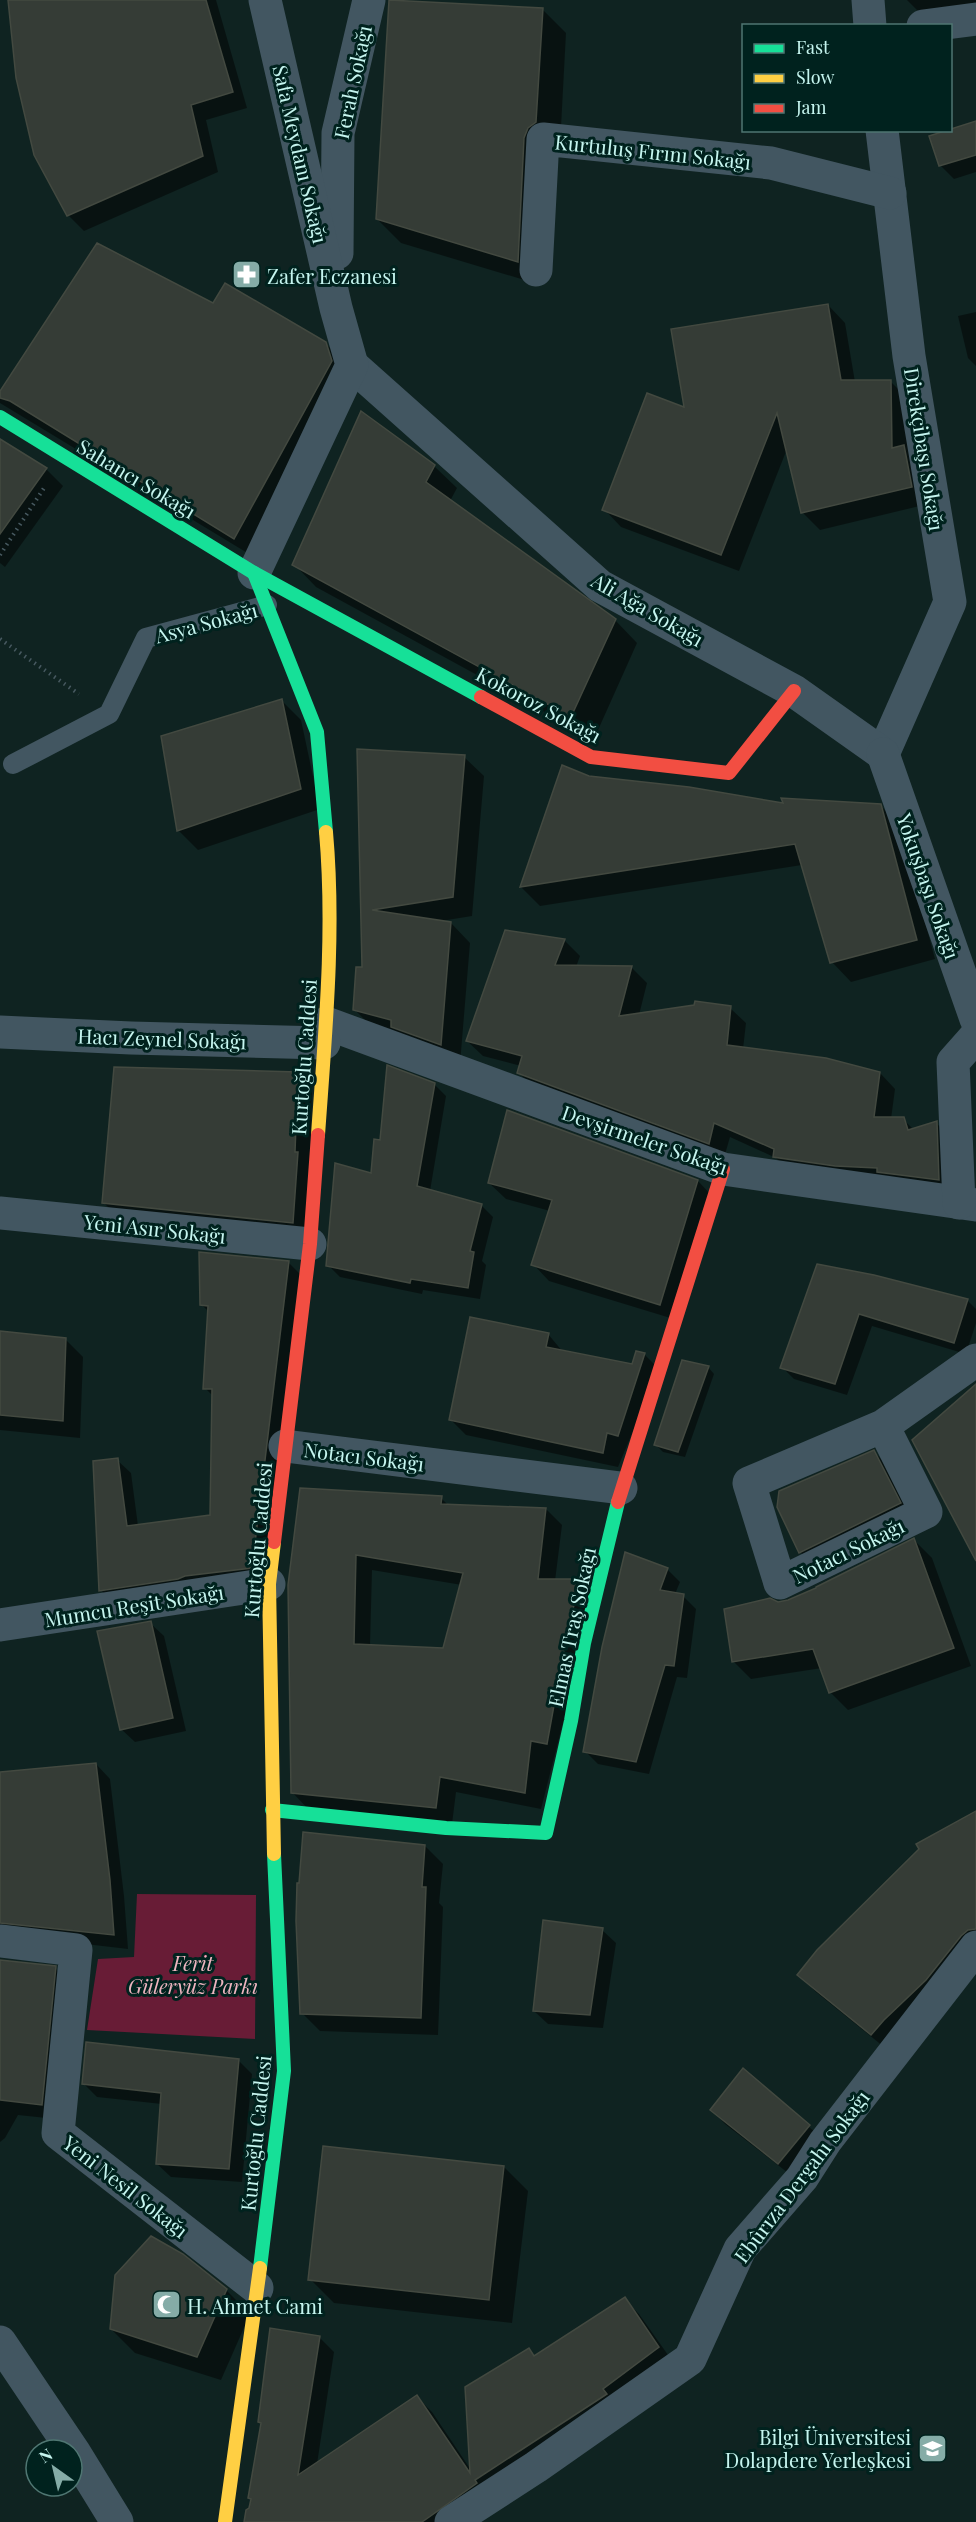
<svg xmlns="http://www.w3.org/2000/svg" width="976" height="2522" font-family="'Playfair Display',serif">
<rect width="100%" height="100%" fill="#0f2321"/>
<polygon fill="#681c36" points="137,1894 256,1895 255,2039 87,2030 98,1959 134,1957"/>
<g fill="#0007" fill-rule="evenodd">
<polygon points="10,0 216,0 247,108 206,120 218,172 84,231 68,215"/>
<polygon points="391,0 542,9 566,33 560,146 541,285 401,243 377,219"/>
<polygon points="976,0 976,9 926,19 907,0"/>
<polygon points="976,123 976,172 954,179 941,166 931,137"/>
<polygon points="214,305 325,343 345,363 254,557 0,403 0,394"/>
<polygon points="828,305 845,323 855,382 890,381 908,399 928,504 820,530 802,512 787,449 739,571 621,527 604,509 686,410"/>
<polygon points="976,312 976,366 968,358 958,316"/>
<polygon points="0,441 46,469 63,486 5,567 0,563"/>
<polygon points="434,466 457,488 450,501 615,620 637,643 594,739 316,587 294,564"/>
<polygon points="282,701 301,720 320,809 198,850 179,831 163,737"/>
<polygon points="358,750 464,757 484,776 472,916 441,921 451,923 470,943 460,1064 374,1029 354,1009 363,968"/>
<polygon points="588,777 785,805 880,805 899,825 935,959 851,982 832,962 802,865 540,906 521,887"/>
<polygon points="564,940 580,956 576,967 632,968 647,983 639,1015 730,1008 746,1023 743,1049 880,1073 895,1089 891,1119 903,1119 914,1130 936,1123 952,1138 954,1195 790,1172 776,1158 730,1137 724,1158 535,1089 519,1073 521,1066 483,1056 467,1041"/>
<polygon points="297,1073 312,1089 308,1238 119,1218 104,1203"/>
<polygon points="434,1084 446,1096 430,1191 481,1205 493,1217 482,1261 486,1265 480,1299 423,1290 422,1294 340,1277 328,1265 373,1175 382,1142"/>
<polygon points="698,1181 714,1198 677,1320 549,1281 533,1264 550,1211 506,1199 489,1183"/>
<polygon points="288,1262 302,1276 265,1581 114,1604 101,1590 117,1460 131,1473 138,1526 211,1516 214,1397 205,1388 209,1312 202,1305"/>
<polygon points="818,1266 967,1300 976,1309 976,1323 966,1354 872,1326 847,1395 794,1379 782,1367"/>
<polygon points="0,1333 65,1339 83,1357 80,1438 0,1430"/>
<polygon points="548,1334 563,1352 633,1366 644,1354 659,1369 618,1467 466,1435 451,1420"/>
<polygon points="708,1367 714,1374 685,1457 663,1452 656,1445"/>
<polygon points="874,1452 893,1471 919,1523 820,1571 800,1552"/>
<path d="M441,1498L449,1506L546,1509L562,1525L555,1581H579L595,1597L541,1809L456,1792L452,1824L308,1809L292,1792L289,1585ZM372,1570L462,1585L445,1649L370,1646Z"/>
<polygon points="914,1540 932,1558 971,1666 848,1710 830,1692 822,1668 751,1679 733,1661 778,1603 818,1589"/>
<polygon points="667,1569 680,1582 675,1594 683,1596 696,1609 687,1678 677,1677 649,1774 598,1764 585,1751"/>
<polygon points="150,1623 164,1636 186,1731 135,1742 121,1729"/>
<polygon points="96,1764 110,1779 124,1896 128,1949 17,1936 0,1944 0,1774"/>
<polygon points="976,1813 976,1955 889,2051 816,1992 799,1975"/>
<polygon points="425,1846 443,1864 439,1903 443,1907 438,2035 320,2031 302,2013"/>
<polygon points="602,1930 616,1943 603,2028 548,2024 534,2011"/>
<polygon points="0,1961 55,1968 70,1983 56,2119 18,2115 5,2138 0,2142"/>
<polygon points="239,2061 252,2074 242,2182 171,2177 157,2164 162,2104 97,2097 83,2083"/>
<polygon points="743,2070 823,2139 792,2176 725,2124 712,2110"/>
<polygon points="504,2167 528,2191 512,2323 334,2303 310,2279"/>
<polygon points="226,2290 250,2314 221,2380 135,2353 111,2329"/>
<polygon points="624,2299 639,2314 673,2362 457,2522 248,2522 262,2425 259,2422 319,2337 334,2352 317,2464 417,2397 432,2412 471,2470 529,2350 535,2357"/>
</g>
<g fill="#353c36" stroke="#434940" stroke-width="1.5" fill-rule="evenodd">
<polygon points="8,0 206,0 233,92 191,105 203,156 67,216 34,155 16,78"/>
<polygon points="389,0 543,8 536,122 528,128 524,138 518,262 376,219"/>
<polygon points="976,121 976,155 939,166 929,136"/>
<polygon points="97,243 213,303 225,283 326,342 332,361 234,539 10,401 0,398 0,391"/>
<polygon points="828,304 841,380 891,380 892,448 904,445 912,487 801,513 777,413 721,555 602,510 647,393 684,407 671,329"/>
<polygon points="361,411 435,465 426,482 616,619 571,717 292,565"/>
<polygon points="0,439 47,468 0,534"/>
<polygon points="282,699 301,789 177,831 161,736"/>
<polygon points="357,749 465,755 453,897 372,910 451,922 441,1045 391,1027 391,1020 353,1010 356,967 362,967"/>
<polygon points="562,765 589,776 689,787 783,803 781,798 881,804 917,940 830,963 795,844 520,887"/>
<polygon points="505,930 565,939 555,965 632,966 619,1016 694,1005 695,1001 731,1006 727,1045 826,1058 880,1072 874,1117 904,1117 908,1130 937,1121 939,1180 877,1172 877,1168 835,1166 773,1157 774,1149 714,1123 709,1144 517,1073 522,1056 466,1041"/>
<polygon points="387,1065 435,1083 417,1186 482,1204 470,1251 474,1252 468,1288 411,1279 410,1283 326,1266 335,1163 371,1173 374,1139 380,1140"/>
<polygon points="114,1067 298,1072 295,1152 298,1152 293,1223 102,1203"/>
<polygon points="507,1110 698,1180 660,1305 531,1265 552,1200 488,1183"/>
<polygon points="199,1252 289,1261 252,1568 185,1576 178,1579 99,1591 93,1461 118,1458 127,1526 210,1515 212,1389 203,1389 208,1306 200,1305"/>
<polygon points="817,1264 874,1275 968,1299 954,1343 859,1314 835,1384 780,1368"/>
<polygon points="470,1317 549,1333 546,1347 632,1364 636,1351 645,1353 618,1436 607,1433 603,1453 449,1420"/>
<polygon points="0,1331 66,1338 63,1421 0,1415"/>
<polygon points="682,1360 709,1366 678,1452 654,1445"/>
<polygon points="976,1384 976,1561 912,1440"/>
<polygon points="874,1450 901,1503 799,1553 777,1507 779,1491"/>
<path d="M300,1488L442,1496L441,1504L546,1508L538,1579H580L566,1639L547,1744L531,1741L525,1793L440,1777L436,1808L291,1793L288,1585ZM356,1555L463,1573L443,1648L354,1644Z"/>
<polygon points="914,1538 954,1648 829,1693 813,1649 732,1662 724,1609 770,1598 778,1602 788,1600 816,1588 816,1587"/>
<polygon points="625,1552 668,1568 660,1590 684,1594 674,1666 665,1665 636,1762 583,1752 602,1647"/>
<polygon points="151,1621 173,1718 120,1730 97,1631"/>
<polygon points="96,1763 110,1880 114,1935 0,1923 0,1772"/>
<polygon points="976,1811 976,1929 968,1930 961,1936 926,1980 884,2020 871,2035 797,1975 817,1950 919,1849 916,1844"/>
<polygon points="303,1832 425,1845 422,1887 426,1887 421,2018 300,2014 296,1921 297,1883 299,1883"/>
<polygon points="543,1920 603,1928 590,2015 533,2011"/>
<polygon points="0,1960 56,1966 42,2105 0,2100"/>
<polygon points="86,2042 239,2059 229,2169 156,2164 161,2093 82,2084"/>
<polygon points="743,2068 810,2125 778,2164 710,2110"/>
<polygon points="323,2146 504,2166 489,2300 308,2280"/>
<polygon points="151,2236 183,2254 227,2289 197,2357 110,2329 115,2275"/>
<polygon points="625,2297 659,2347 603,2389 607,2394 475,2480 477,2483 422,2522 244,2522 246,2510 249,2508 251,2499 248,2498 261,2423 258,2422 270,2328 320,2336 298,2475 417,2395 470,2473 465,2387 529,2348 534,2356"/>
</g>
<g fill="none" stroke-linecap="round" stroke-linejoin="round">
<g stroke="#475960" stroke-width="4" stroke-dasharray="1.5 4.5" stroke-linecap="butt">
<polyline points="0,555 44,488"/>
<polyline points="0,639 79,694"/>
</g>
<polyline stroke="#425661" stroke-width="20" points="13,764 109,714 146,638 267,605"/>
<g stroke="#425661" stroke-width="33">
<polyline points="868,0 870,26"/>
<polyline points="923,26 976,19"/>
<polyline points="882,130 909,356 950,602 883,754"/>
<polyline points="337,253 338,133 369,0"/>
<polyline points="536,270 543,139 771,163 890,193"/>
<polyline points="352,365 600,586 794,691 883,754"/>
<polyline points="254,573 352,365 336,308 265,0"/>
<polyline points="883,754 976,1019"/>
<polyline points="326,1023 723,1169 976,1205"/>
<polyline points="0,1032 131,1038 324,1043"/>
<polyline points="959,1203 953,1062 976,1036"/>
<polyline points="0,1213 310,1244"/>
<polyline points="883,1426 926,1512 780,1583 749,1483 883,1426 976,1360"/>
<polyline points="285,1446 621,1488"/>
<polyline points="0,1625 269,1584"/>
<polyline points="0,1941 76,1950 58,2133 257,2288"/>
<polyline points="0,2342 74,2452 117,2522"/>
<polyline points="451,2522 536,2467 690,2359 740,2249 802,2178 825,2142 976,1947"/>
</g>
<g stroke="#16e098" stroke-width="14">
<polyline points="0,417 254,573 481,697"/>
<polyline points="254,573 317,732 326,832"/>
<polyline points="272,1810 446,1828 546,1833 571,1721 584,1643 618,1502"/>
<polyline points="260,2268 284,2071 274,1854"/>
</g>
<g stroke="#ffcf43" stroke-width="14">
<path d="M318,1135C325,1035 335,933 326,832"/>
<polyline points="274,1854 269,1584 274,1542"/>
<polyline points="225,2522 260,2268"/>
</g>
<g stroke="#f24e42" stroke-width="14">
<polyline points="481,697 591,757 729,773 794,691"/>
<polyline points="618,1502 723,1169"/>
<polyline points="274,1542 310,1244 318,1135"/>
</g>
</g>
<defs>
<symbol id="pharmacy-square" viewBox="-11 -11 22 22"><rect x="-9" y="-9" width="18" height="18" rx="4" fill="#85aca7" stroke="#00221e"/><path d="M-2-6h4v4h4v4h-4v4h-4v-4h-4v-4h4Z" fill="#fff"/></symbol>
<symbol id="mosque-square" viewBox="-11 -11 22 22"><rect x="-9" y="-9" width="18" height="18" rx="4" fill="#85aca7" stroke="#00221e"/><path d="M3.5-4.9A6 6 0 1 0 3.5 4.9A5 5 0 1 1 3.5-4.9Z" fill="#fff"/></symbol>
<symbol id="university-square" viewBox="-11 -11 22 22"><rect x="-9" y="-9" width="18" height="18" rx="4" fill="#85aca7" stroke="#00221e"/><path d="M0-5L7-2L0 1L-7-2ZM-4 1L0 2.5L4 1V4Q0 6-4 4Z" fill="#fff"/></symbol>
</defs>
<g fill-rule="evenodd">
<use href="#pharmacy-square" x="230" y="258" width="33" height="33"/>
<use href="#mosque-square" x="150" y="2288" width="33" height="33"/>
<use href="#university-square" x="916" y="2432" width="33" height="33"/>
</g>
<g text-anchor="middle" dominant-baseline="central" stroke-width="6" stroke-linejoin="round" paint-order="stroke">
<g font-size="20" fill="#c5f5ef" stroke="#00221e">
<text transform="translate(352 82) rotate(-78)">Ferah Sokağı</text>
<text transform="translate(653 151) rotate(6)">Kurtuluş Fırını Sokağı</text>
<text transform="translate(301 154) rotate(77)">Safa Meydanı Sokağı</text>
<text transform="translate(925 449) rotate(81)">Direkçibaşı Sokağı</text>
<text transform="translate(137 478) rotate(31)">Sahancı Sokağı</text>
<text transform="translate(648 609) rotate(30)">Ali Ağa Sokağı</text>
<text transform="translate(206 622) rotate(-15)">Asya Sokağı</text>
<text transform="translate(539 704) rotate(28)">Kokoroz Sokağı</text>
<text transform="translate(929 886) rotate(71)">Yokuşbaşı Sokağı</text>
<text transform="translate(162 1038) rotate(2)">Hacı Zeynel Sokağı</text>
<text transform="translate(303 1057) rotate(-86)">Kurtoğlu Caddesi</text>
<text transform="translate(645 1139) rotate(19)">Devşirmeler Sokağı</text>
<text transform="translate(155 1228) rotate(6)">Yeni Asır Sokağı</text>
<text transform="translate(364 1456) rotate(7)">Notacı Sokağı</text>
<text transform="translate(257 1540) rotate(-85)">Kurtoğlu Caddesi</text>
<text transform="translate(848 1550) rotate(-26)">Notacı Sokağı</text>
<text transform="translate(134 1605) rotate(-9)">Mumcu Reşit Sokağı</text>
<text transform="translate(571 1627) rotate(-78)">Elmas Traş Sokağı</text>
<text transform="translate(255 2133) rotate(-84)">Kurtoğlu Caddesi</text>
<text transform="translate(801 2176) rotate(-53)">Ebûrıza Dergahı Sokağı</text>
<text transform="translate(126 2186) rotate(38)">Yeni Nesil Sokağı</text>
</g>
<g font-size="20" fill="#c5f5ef" stroke="#00221e" text-anchor="start">
<text x="267" y="275">Zafer Eczanesi</text>
<text x="187" y="2305">H. Ahmet Cami</text>
<text x="911" y="2436" text-anchor="end">Bilgi Üniversitesi<tspan x="911" dy="23">Dolapdere Yerleşkesi</tspan></text>
</g>
<g font-size="20" font-style="italic" fill="#eeb5c0" stroke="#00221e">
<text x="193" y="1962">Ferit<tspan x="193" dy="23">Güleryüz Parkı</tspan></text>
</g>
</g>
<rect x="742" y="24" width="210" height="108" fill="#00221e" stroke="#4f7672" stroke-width="1.5"/>
<rect x="754" y="44" width="30" height="9" fill="#16e098" stroke="#4f7672" stroke-width="1.5"/>
<text x="796" y="54" font-size="18" fill="#c5f5ef">Fast</text>
<rect x="754" y="74" width="30" height="9" fill="#ffcf43" stroke="#4f7672" stroke-width="1.5"/>
<text x="796" y="84" font-size="18" fill="#c5f5ef">Slow</text>
<rect x="754" y="104" width="30" height="9" fill="#f24e42" stroke="#4f7672" stroke-width="1.5"/>
<text x="796" y="114" font-size="18" fill="#c5f5ef">Jam</text>
<g transform="translate(54 2468) rotate(326)"><circle r="28" fill="#00221e" stroke="#4f7672" stroke-width="1.5"/>
<path d="M0-4.5L10 22L0 15L-10 22Z" fill="#85aca7"/>
<text y="-9" font-size="16" font-weight="bold" text-anchor="middle" fill="#c5f5ef">N</text>
</g>
</svg>
